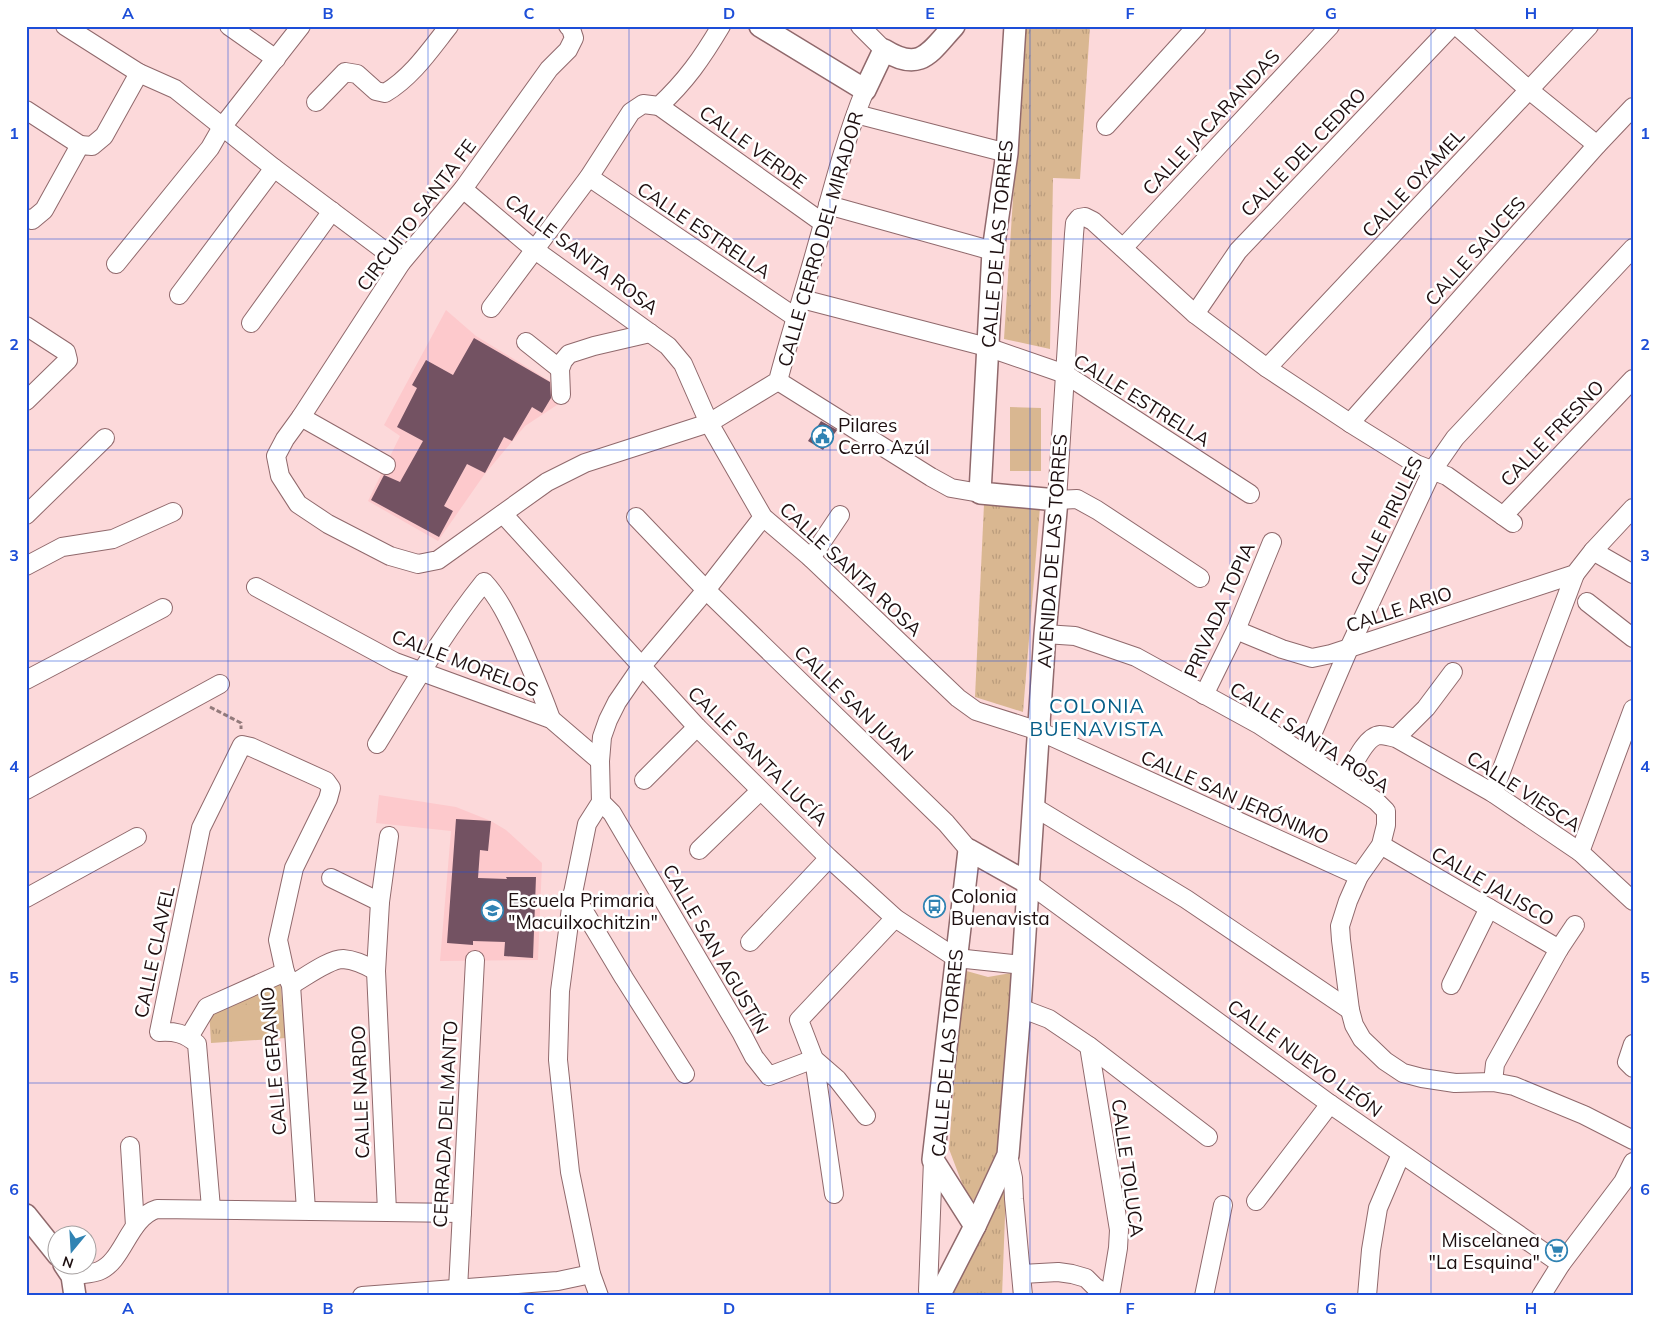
<svg xmlns="http://www.w3.org/2000/svg" width="1659" height="1322" font-family="Mulish,sans-serif">
<defs>
<pattern id="grass-tufts" width="24" height="20" patternUnits="userSpaceOnUse" patternTransform="scale(1.25)"><rect width="24" height="20" fill="#d9b791"/><path d="M3 7l-1-3M5 7V3M7 7l1-3M15 17l-1-3M17 17v-4M19 17l1-3" fill="none" stroke="#ba9c7c"/></pattern>
</defs>
<rect width="100%" height="100%" fill="#fcd9da"/>
<g fill="#fdc9cc">
<polygon points="446,310 476,336 558,386 560,403 525,426 484,475 438,541 368,501 400,436 384,425"/>
<polygon points="379,795 456,807 491,821 506,830 542,863 538,960 440,961 451,831 376,823"/>
</g>
<g fill="url(#grass-tufts)">
<polygon points="1024,26 1090,26 1080,179 1053,178 1050,349 1004,339"/>
<polygon points="984,504 1040,507 1023,712 975,697"/>
<polygon points="963,970 988,977 1011,973 1002,1141 974,1200 968,1199 949,1149"/>
<polygon points="280,979 286,1038 211,1043 209,1009"/>
<polygon points="1006,1189 1002,1296 949,1296 998,1191"/>
</g>
<g fill="#d9b791">
<polygon points="1010,407 1041,408 1041,471 1010,471"/>
<polygon points="280,1003 281,1034 221,1037 220,1006"/>
</g>
<g fill="#735262">
<polygon points="474,338 550,382 551,398 542,413 532,407 512,441 504,437 485,473 467,464 444,506 453,511 439,537 371,500 384,475 400,482 423,441 397,427 417,388 412,385 426,360 453,375"/>
<polygon points="821,421 837,430 823,450 808,441"/>
<polygon points="456,819 491,821 488,851 480,850 478,878 507,879 506,877 536,877 533,958 504,956 505,942 473,941 473,945 447,943"/>
</g>
<g fill="none" stroke-linecap="round" stroke-linejoin="round">
<defs>
<g id="minor">
<polyline points="65,26 139,73 175,89 274,168 401,263"/>
<polyline points="229,26 276,59"/>
<path d="M568,26L571,29L574,38L568,50L549,69L463,189L401,263L301,417L285,439L276,456L280,476L298,504L328,524L390,556L418,564L438,560L547,482L585,463L709,423L778,381C790,335 805,289 818,242C832,191 845,139 865,90"/>
<polyline points="860,26 884,50"/>
<polyline points="1457,26 1529,90 1597,145"/>
<path d="M316,102L345,72L357,74L376,91L385,93C412,77 430,50 449,26"/>
<polyline points="659,106 823,223"/>
<polyline points="26,110 80,145"/>
<polyline points="856,114 1007,153"/>
<polyline points="1106,126 1197,26"/>
<polyline points="589,177 795,317"/>
<polyline points="463,189 535,250 668,346 683,364 709,423 763,517 811,558 958,698 976,711 1039,731 1359,876"/>
<polyline points="828,205 993,251"/>
<polyline points="26,218 32,220 44,210 80,145 92,146 104,136 139,73"/>
<polyline points="1123,248 1330,26"/>
<polyline points="116,264 210,148 222,127 301,26"/>
<polyline points="179,295 274,168"/>
<polyline points="802,299 987,347 1065,374 1250,494"/>
<path d="M491,308L589,177L631,112L643,104L659,106C686,81 702,58 721,26"/>
<polyline points="1195,314 1238,251 1452,26"/>
<polyline points="251,323 332,211"/>
<polyline points="26,326 66,352 68,360 26,401"/>
<polyline points="526,342 560,369"/>
<polyline points="1267,368 1589,26"/>
<polyline points="778,381 931,477 951,488 980,493"/>
<polyline points="561,395 560,369 563,361 569,354 594,346 650,333"/>
<polyline points="301,417 386,465"/>
<polyline points="1350,423 1597,145 1633,107"/>
<polyline points="503,514 697,727 829,858 895,918 956,958 1023,965"/>
<polyline points="26,515 105,438"/>
<polyline points="1503,516 1633,379"/>
<polyline points="636,517 706,590 946,823 969,850"/>
<polyline points="1593,551 1633,574"/>
<polyline points="811,558 840,515"/>
<polyline points="26,566 62,547 113,539 173,512"/>
<polyline points="1200,578 1097,510 1077,499 1057,500 1074,234 1075,223 1079,218 1085,217 1093,221 1195,314 1267,368 1350,423 1416,464 1447,476 1513,523"/>
<polyline points="256,587 395,662 551,719 600,761"/>
<polyline points="1587,602 1633,638"/>
<polyline points="1236,630 1282,649 1312,658 1331,654 1575,574 1593,551 1633,508"/>
<polyline points="1045,634 1075,636 1136,657 1258,724 1376,801 1386,811 1386,825 1381,845 1359,876 1348,901 1340,926 1341,940 1350,1010 1354,1025 1362,1039 1385,1061 1403,1073 1422,1078 1455,1083 1493,1082 1514,1086 1584,1115 1633,1140"/>
<polyline points="26,680 163,608"/>
<polyline points="1204,695 1236,630 1272,542"/>
<polyline points="1396,738 1426,708 1453,672"/>
<path d="M377,744C411,689 443,633 484,582C500,599 510,622 520,643C531,668 542,693 551,719"/>
<polyline points="1304,753 1350,646 1432,471 1455,438 1633,248"/>
<polyline points="644,780 697,727"/>
<path d="M1345,780C1352,768 1365,736 1380,735C1385,735 1391,737 1396,738L1493,793L1580,852L1633,901"/>
<polyline points="26,790 220,684"/>
<polyline points="1493,793 1575,574"/>
<polyline points="601,802 612,813 742,1034 754,1057 769,1076 814,1059"/>
<polyline points="1034,807 1186,899 1350,1010"/>
<polyline points="1381,845 1559,949 1495,1064 1493,1082"/>
<polyline points="699,850 760,791"/>
<polyline points="1580,852 1633,709"/>
<polyline points="331,878 380,902"/>
<polyline points="1028,883 1330,1104 1561,1264"/>
<polyline points="573,893 624,978 685,1074"/>
<polyline points="26,898 137,837"/>
<polyline points="750,942 829,858"/>
<polyline points="1559,949 1575,925"/>
<path d="M291,985C304,978 329,959 343,959C355,960 366,965 376,971"/>
<polyline points="1451,985 1489,908"/>
<polyline points="1020,1008 1049,1019 1089,1046 1208,1137"/>
<polyline points="189,1037 207,1007 285,972"/>
<polyline points="1633,1044 1627,1062 1633,1068"/>
<polyline points="1089,1046 1119,1230 1118,1248 1110,1296"/>
<polyline points="814,1059 834,1194"/>
<polyline points="866,1116 837,1079 814,1059 799,1020 895,918"/>
<polyline points="130,1146 135,1226"/>
<polyline points="1008,1155 1013,1178 1014,1199 1023,1296"/>
<polyline points="1256,1201 1330,1104"/>
<path d="M211,1208L197,1044C185,1033 174,1031 159,1032L201,828L242,745L251,747L326,781L331,788L328,799L294,868L278,940L285,972L291,985L306,1210"/>
<polyline points="387,1211 376,971 380,902 389,836"/>
<polyline points="1022,1274 1058,1272 1072,1274 1086,1278 1095,1287 1109,1296"/>
<path d="M72,1276C80,1274 91,1274 99,1271C124,1261 128,1218 157,1209L462,1213"/>
<polyline points="458,1289 475,960"/>
<polyline points="928,1291 933,1160"/>
<polyline points="362,1296 558,1281 591,1274"/>
<polyline points="599,1296 591,1274 570,1172 558,1060 560,991 573,893 587,824 601,802 600,761 602,737 608,720 617,702 641,667 706,590 763,517"/>
<polyline points="1204,1296 1223,1205"/>
<polyline points="1367,1296 1371,1250 1378,1208 1401,1154"/>
<polyline points="1541,1296 1561,1264 1623,1182 1633,1162"/>
</g>
<g id="tertiary">
<path d="M760,26L865,90L884,50C921,73 930,52 954,26"/>
<polyline points="26,1215 58,1255"/>
<polyline points="975,1226 1008,1155 1020,1008 1045,634 1057,500 980,493 993,251 1007,153 1015,26"/>
<polyline points="64,1264 72,1276 75,1296"/>
<polyline points="939,1296 975,1226 933,1160 969,850 1028,883"/>
</g>
</defs>
<use href="#minor" stroke="#90696c" stroke-width="20"/>
<use href="#tertiary" stroke="#90696c" stroke-width="24"/>
<polyline stroke="#937a7b" stroke-width="3" stroke-dasharray="5 2.5" stroke-linecap="butt" points="210,707 241,723 241,729"/>
<use href="#minor" stroke="#fff" stroke-width="18"/>
<use href="#tertiary" stroke="#fff" stroke-width="21"/>
</g>
<path fill="none" stroke="#1d4ed8" stroke-width="1" stroke-opacity="0.55" d="M228,26V1296M428,26V1296M629,26V1296M830,26V1296M1030,26V1296M1230,26V1296M1431,26V1296M26,239H1633M26,450H1633M26,661H1633M26,872H1633M26,1083H1633"/>
<defs>
<symbol id="civic-ring" viewBox="-11 -11 22 22"><circle r="9.5" fill="#fff" stroke="#3083b3" stroke-width="1.5"/><path d="M-.6-6.5H3V-4.5H.6V-3L4-1V1h2V6H-6V1h2V-1L-.6-3ZM-1.2 2.5V6h2.4V2.5Z" fill="#3083b3"/></symbol>
<symbol id="bus-ring" viewBox="-11 -11 22 22"><circle r="9.5" fill="#fff" stroke="#3083b3" stroke-width="1.5"/><path d="M-5-6H5V4H4V6H2V4H-2V6H-4V4H-5ZM-3.5-4V0h7V-4ZM-3.5 1.2v1.5H-2V1.2ZM2 1.2v1.5H3.5V1.2Z" fill="#3083b3"/></symbol>
<symbol id="school-ring" viewBox="-11 -11 22 22"><circle r="9.5" fill="#fff" stroke="#3083b3" stroke-width="1.5"/><path d="M0-5L7-2L0 1L-7-2ZM-4 1L0 2.5L4 1V4Q0 6-4 4Z" fill="#3083b3"/></symbol>
<symbol id="supermarket-ring" viewBox="-11 -11 22 22"><circle r="9.5" fill="#fff" stroke="#3083b3" stroke-width="1.5"/><path d="M-6-5.5h2.5l.6 2H6L4.5 2H-2.5L-4.4-4H-6ZM-1.5 3.2a1.3 1.3 0 1 0 .1 0ZM3 3.2a1.3 1.3 0 1 0 .1 0Z" fill="#3083b3"/></symbol>
</defs>
<g fill-rule="evenodd">
<use href="#civic-ring" x="810" y="424" width="25" height="25"/>
<use href="#bus-ring" x="922" y="894" width="25" height="25"/>
<use href="#school-ring" x="480" y="898" width="25" height="25"/>
<use href="#supermarket-ring" x="1544" y="1238" width="25" height="25"/>
</g>
<g text-anchor="middle" dominant-baseline="central" stroke-width="5" stroke-linejoin="round" paint-order="stroke">
<g font-size="19" fill="#1d0f10" stroke="#fff">
<text transform="translate(1211 122) rotate(-47)">CALLE JACARANDAS</text>
<text transform="translate(753 147) rotate(36)">CALLE VERDE</text>
<text transform="translate(1303 152) rotate(-46)">CALLE DEL CEDRO</text>
<text transform="translate(1413 183) rotate(-47)">CALLE OYAMEL</text>
<text transform="translate(416 215) rotate(-53)">CIRCUITO SANTA FE</text>
<text transform="translate(704 230) rotate(34)">CALLE ESTRELLA</text>
<text transform="translate(820 239) rotate(-74)">CALLE CERRO DEL MIRADOR</text>
<text transform="translate(997 244) rotate(-85)">CALLE DE LAS TORRES</text>
<text transform="translate(1475 251) rotate(-48)">CALLE SAUCES</text>
<text transform="translate(582 254) rotate(37)">CALLE SANTA ROSA</text>
<text transform="translate(1142 400) rotate(32)">CALLE ESTRELLA</text>
<text transform="translate(1552 433) rotate(-46)">CALLE FRESNO</text>
<text transform="translate(1386 521) rotate(-64)">CALLE PIRULES</text>
<text transform="translate(1052 551) rotate(-86)">AVENIDA DE LAS TORRES</text>
<text transform="translate(851 569) rotate(43)">CALLE SANTA ROSA</text>
<text transform="translate(1399 609) rotate(-18)">CALLE ARIO</text>
<text transform="translate(1219 610) rotate(-66)">PRIVADA TOPIA</text>
<text transform="translate(465 663) rotate(21)">CALLE MORELOS</text>
<text transform="translate(854 703) rotate(44)">CALLE SAN JUAN</text>
<text transform="translate(1310 737) rotate(33)">CALLE SANTA ROSA</text>
<text transform="translate(758 756) rotate(45)">CALLE SANTA LUCÍA</text>
<text transform="translate(1524 791) rotate(33)">CALLE VIESCA</text>
<text transform="translate(1235 797) rotate(24)">CALLE SAN JERÓNIMO</text>
<text transform="translate(1493 886) rotate(30)">CALLE JALISCO</text>
<text transform="translate(716 949) rotate(60)">CALLE SAN AGUSTÍN</text>
<text transform="translate(154 952) rotate(-78)">CALLE CLAVEL</text>
<text transform="translate(947 1053) rotate(-85)">CALLE DE LAS TORRES</text>
<text transform="translate(1305 1058) rotate(36)">CALLE NUEVO LEÓN</text>
<text transform="translate(273 1061) rotate(-95)">CALLE GERANIO</text>
<text transform="translate(360 1092) rotate(-92)">CALLE NARDO</text>
<text transform="translate(445 1124) rotate(-87)">CERRADA DEL MANTO</text>
<text transform="translate(1128 1168) rotate(82)">CALLE TOLUCA</text>
</g>
<g font-size="19" fill="#1d0f10" stroke="#fff" text-anchor="start">
<text x="838" y="425">Pilares<tspan x="838" dy="22">Cerro Azúl</tspan></text>
<text x="951" y="896">Colonia<tspan x="951" dy="22">Buenavista</tspan></text>
<text x="508" y="900">Escuela Primaria<tspan x="508" dy="22">"Macuilxochitzin"</tspan></text>
<text x="1540" y="1240" text-anchor="end">Miscelanea<tspan x="1540" dy="22">"La Esquina"</tspan></text>
</g>
<g font-size="20" letter-spacing="1" fill="#055d87" stroke="#fff">
<text x="1097" y="705">COLONIA<tspan x="1097" dy="23">BUENAVISTA</tspan></text>
</g>
</g>
<rect width="1659" height="1322" fill="none" stroke="#ffffff" stroke-width="55"/>
<g transform="translate(72 1250) rotate(198)"><circle r="24" fill="#ffffff" stroke="#a59f9f"/>
<path d="M0-4L9 19L0 12L-9 19Z" fill="#3083b3"/>
<text y="-8" font-size="14" font-weight="bold" text-anchor="middle" fill="#1d0f10">N</text>
</g>
<rect x="28" y="28" width="1604" height="1266" fill="none" stroke="#1d4ed8" stroke-width="2"/>
<g font-size="16" text-anchor="middle" font-weight="bold" fill="#1d4ed8">
<text x="128" y="19">A</text>
<text x="328" y="19">B</text>
<text x="529" y="19">C</text>
<text x="729" y="19">D</text>
<text x="930" y="19">E</text>
<text x="1130" y="19">F</text>
<text x="1331" y="19">G</text>
<text x="1531" y="19">H</text>
<text x="14" y="139">1</text>
<text x="1645" y="139">1</text>
<text x="14" y="350">2</text>
<text x="1645" y="350">2</text>
<text x="14" y="561">3</text>
<text x="1645" y="561">3</text>
<text x="14" y="772">4</text>
<text x="1645" y="772">4</text>
<text x="14" y="983">5</text>
<text x="1645" y="983">5</text>
<text x="14" y="1195">6</text>
<text x="1645" y="1195">6</text>
<text x="128" y="1314">A</text>
<text x="328" y="1314">B</text>
<text x="529" y="1314">C</text>
<text x="729" y="1314">D</text>
<text x="930" y="1314">E</text>
<text x="1130" y="1314">F</text>
<text x="1331" y="1314">G</text>
<text x="1531" y="1314">H</text>
</g>
</svg>
